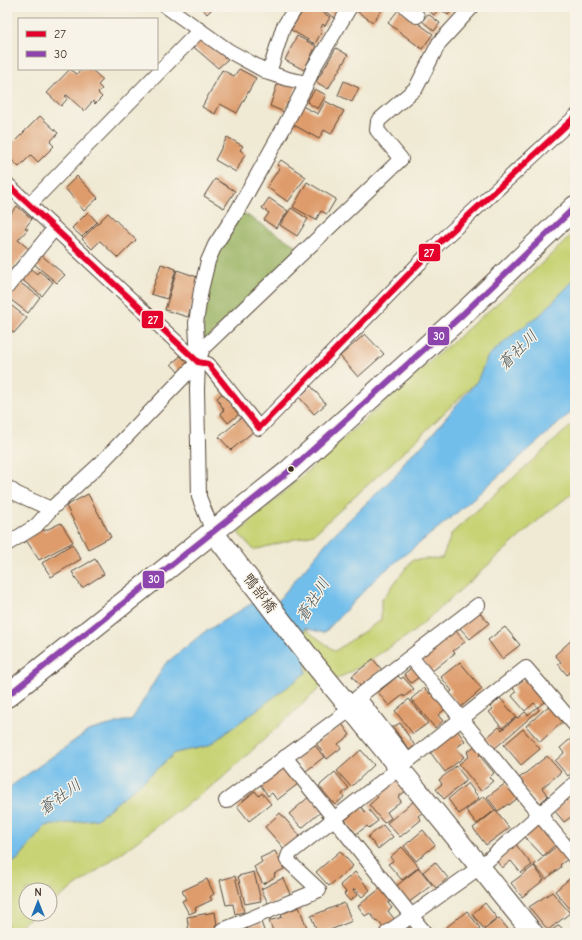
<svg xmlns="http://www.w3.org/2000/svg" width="582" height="940" font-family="'Comic Neue','Klee One',sans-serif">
<rect width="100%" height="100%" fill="#f7f3e8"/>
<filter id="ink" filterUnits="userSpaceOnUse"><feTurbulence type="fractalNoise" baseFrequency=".025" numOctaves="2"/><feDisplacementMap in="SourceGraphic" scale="8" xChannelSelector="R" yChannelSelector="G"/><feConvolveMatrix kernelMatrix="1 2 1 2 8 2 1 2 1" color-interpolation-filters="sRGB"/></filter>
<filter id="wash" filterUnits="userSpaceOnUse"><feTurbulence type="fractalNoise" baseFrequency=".012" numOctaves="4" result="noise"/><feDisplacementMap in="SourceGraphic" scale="16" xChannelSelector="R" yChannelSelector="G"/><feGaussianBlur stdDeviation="0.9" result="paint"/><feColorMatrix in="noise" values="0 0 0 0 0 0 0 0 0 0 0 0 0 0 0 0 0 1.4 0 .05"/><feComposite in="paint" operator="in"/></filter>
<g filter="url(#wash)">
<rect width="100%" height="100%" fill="#f0ead4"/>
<g fill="#c7d375" stroke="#817e4a">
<polygon points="575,232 575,279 540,315 515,333 488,356 477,381 409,447 314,534 254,550 238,533 427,364 524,280"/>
<polygon points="575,422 575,491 543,516 412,633 354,670 321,687 220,780 90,876 50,904 50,890 26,890 26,914 36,914 9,933 7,933 7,866 18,859 45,826 97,819 142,782 175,753 208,746 306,673 304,628 335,651 381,620 381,601 412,560 442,558 452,533"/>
</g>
<polygon fill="#9db566" stroke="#6c7042" points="243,213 298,247 204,342 203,310 217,246"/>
<polygon fill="#71beeb" stroke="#567484" points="575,279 575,409 453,516 377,577 324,633 304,628 306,673 208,746 175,753 142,782 97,819 45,826 18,859 7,866 7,789 88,731 124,721 131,721 165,664 203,633 256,601 269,614 281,597 332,536 397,474 409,456 421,447 477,381 488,356 515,333 540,315"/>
<g id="blocks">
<g fill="#de9c6c">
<polygon points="201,7 214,7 207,14"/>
<polygon points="305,7 314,7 330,17 325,26 323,24 320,30 322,31 315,44 291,30"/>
<polygon points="318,7 344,7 337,19"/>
<polygon points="359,7 384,7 373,22 356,11"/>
<polygon points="424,7 454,7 448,15 439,8 434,15"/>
<polygon points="399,9 433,34 422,49 388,23"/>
<polygon points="428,14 440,23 434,31 422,21"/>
<polygon points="201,36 228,59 218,68 189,43"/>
<polygon points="297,36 316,46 304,70 285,60"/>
<polygon points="336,48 348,55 328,89 316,82"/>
<polygon points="70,69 77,74 81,69 91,69 103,80 98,85 102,89 98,93 102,97 95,104 93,101 84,111 67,95 65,96 68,98 61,106 47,93"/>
<polygon points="239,69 256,78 237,113 220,104 215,114 202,107 222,70 234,76"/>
<polygon points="279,79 297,85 290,104 288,102 284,112 270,106"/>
<polygon points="344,81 359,88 352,102 338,95"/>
<polygon points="315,89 326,95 318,109 307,102"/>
<polygon points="325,101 344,111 331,134 324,130 319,139 292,124 302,106 318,114"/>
<polygon points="40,116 58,133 50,142 54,146 38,162 31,155 19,167 7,155 12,150 9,147"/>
<polygon points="227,137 243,146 240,150 245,154 236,172 215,160"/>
<polygon points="281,160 306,177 288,202 267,187 280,167 277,165"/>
<polygon points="77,176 98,198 84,211 65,188"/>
<polygon points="215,179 235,191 224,208 204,196"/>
<polygon points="307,182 336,199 327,214 321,211 316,220 293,207"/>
<polygon points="269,198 288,211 276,228 264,220 269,213 262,208"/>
<polygon points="17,206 32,219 25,228 28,229 18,240 29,249 9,272 7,270 7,218"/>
<polygon points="291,208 308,219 297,236 280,225"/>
<polygon points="88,212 97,222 82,237 72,228"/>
<polygon points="108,213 136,240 118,258 100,241 92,249 82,239"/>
<polygon points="41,255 65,275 57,283 34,264"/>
<polygon points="161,264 176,269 167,299 151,294"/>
<polygon points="30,268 37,274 39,271 53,282 42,296 21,279"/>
<polygon points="177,270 200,278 188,317 165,310"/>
<polygon points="19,282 40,297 28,313 7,297"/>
<polygon points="7,302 27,318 14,333 7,328"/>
<polygon points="365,334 384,354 358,377 340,356"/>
<polygon points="183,354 194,366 182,376 171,364"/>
<polygon points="311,386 326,404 314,414 299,397"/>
<polygon points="225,391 242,412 228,423 220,413 224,410 217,398"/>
<polygon points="242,417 254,431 231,450 219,437"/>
<polygon points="88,494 111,537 88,549 66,506"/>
<polygon points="61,523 73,542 39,560 26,540 42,526 44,531"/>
<polygon points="72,544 81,559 51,577 42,563"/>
<polygon points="95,559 104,574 82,588 72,572"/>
<polygon points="478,611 489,623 470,639 459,627"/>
<polygon points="505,627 520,645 502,659 488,640"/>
<polygon points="455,630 465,642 453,651 455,653 431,672 420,657"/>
<polygon points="575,637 575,668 567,675 558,664 561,662 555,655"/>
<polygon points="373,659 382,670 361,687 352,676"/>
<polygon points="460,662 482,689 461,707 449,693 452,691 441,677"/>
<polygon points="414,666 422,675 411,683 404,674"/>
<polygon points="398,676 401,679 403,677 414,689 404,697 403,695 389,706 378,692"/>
<polygon points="527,676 548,699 538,707 534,703 525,711 512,696 516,692 513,688"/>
<polygon points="424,688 430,694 434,691 448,707 438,715 443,721 435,728 411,699"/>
<polygon points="500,698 516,717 502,728 489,712 493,709 491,707"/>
<polygon points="409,699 428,723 413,734 395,711"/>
<polygon points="552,703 566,719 540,742 526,726"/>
<polygon points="537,707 539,710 494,749 485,739 499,727 502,730 517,717 518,718 525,712 528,715"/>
<polygon points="400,723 415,746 409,750 393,727"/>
<polygon points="342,724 350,735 338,744 341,748 327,759 316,743"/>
<polygon points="523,729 540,749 521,765 504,745"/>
<polygon points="457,730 465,741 456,748 464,757 445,772 430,752"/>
<polygon points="575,735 575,770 568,776 555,761 564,753 560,748"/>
<polygon points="314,744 324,757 306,771 295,758"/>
<polygon points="477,744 484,752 479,755 494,773 489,778 493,781 481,791 459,764 469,756 467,752"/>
<polygon points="361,750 374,765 351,787 337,771"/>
<polygon points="547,756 561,772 542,788 548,796 538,805 518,779"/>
<polygon points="284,766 298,784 277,800 272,793 268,796 260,784"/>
<polygon points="456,766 467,780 444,799 436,789 442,784 439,780"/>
<polygon points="335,772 349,788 342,794 344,797 335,805 319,786"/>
<polygon points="398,778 407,790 398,797 401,801 387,812 391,818 384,823 369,805 378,797 376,795"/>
<polygon points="468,783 479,798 459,814 448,799"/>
<polygon points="506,783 518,798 509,805 508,804 498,811 487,797"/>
<polygon points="255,791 259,796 262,793 271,804 249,821 237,806"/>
<polygon points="575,792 575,822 571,817 564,822 554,810"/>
<polygon points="310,796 323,810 302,828 289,814"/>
<polygon points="484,796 495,810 477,824 466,810"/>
<polygon points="414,801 423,812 418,816 421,820 400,837 387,823"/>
<polygon points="361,807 365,812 368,809 378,821 369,828 367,826 356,834 345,820"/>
<polygon points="496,810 509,828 486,845 473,828"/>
<polygon points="280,813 302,838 287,852 265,827"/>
<polygon points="538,821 546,830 544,832 555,845 543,856 523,835"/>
<polygon points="383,825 393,837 378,849 368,837"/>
<polygon points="423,830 435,845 416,861 404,846"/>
<polygon points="514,842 532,865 521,873 511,861 502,868 494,858"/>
<polygon points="558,845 569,858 560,865 561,867 546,879 534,865"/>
<polygon points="402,847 419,867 402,880 388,864 393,861 390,857"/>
<polygon points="275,851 284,869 274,874 275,877 263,884 254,867 262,862 260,858"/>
<polygon points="340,851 353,866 329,886 316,872"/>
<polygon points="435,862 448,878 436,888 423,872"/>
<polygon points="534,866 544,880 522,897 511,883"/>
<polygon points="419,868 432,885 408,903 395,887"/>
<polygon points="254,872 261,901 245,904 238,876"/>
<polygon points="355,872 370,890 362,897 355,889 353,890 357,895 350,901 344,894 346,892 340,885"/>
<polygon points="575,874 575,915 555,891"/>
<polygon points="235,876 244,912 235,914 233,904 226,905 220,880"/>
<polygon points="283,878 290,894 269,905 261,889"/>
<polygon points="207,879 214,894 210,897 212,900 195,908 196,911 189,914 182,901 186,899 182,891"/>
<polygon points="381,888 391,901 388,903 392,908 388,911 396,921 385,930 379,922 377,922 370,913 365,916 358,906"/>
<polygon points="552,892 570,913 548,930 529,907"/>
<polygon points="344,903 352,921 323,933 318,933 311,916"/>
<polygon points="485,903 497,918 484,929 472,914"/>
<polygon points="299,907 309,933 274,933 269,921 282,917 281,914"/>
<polygon points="467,911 480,928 474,933 439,933"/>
<polygon points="215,912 217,925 215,925 216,931 209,932 209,933 189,933 187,917"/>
<polygon points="499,918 511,933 480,933"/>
<polygon points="261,922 265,933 237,933 248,929 247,927"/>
<polygon points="412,925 419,933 401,933"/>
<polygon points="559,925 566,933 548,933"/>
</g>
</g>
</g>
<g filter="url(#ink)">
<use href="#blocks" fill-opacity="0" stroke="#564739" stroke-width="1"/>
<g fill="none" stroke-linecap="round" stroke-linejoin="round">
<defs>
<g id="street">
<polyline points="167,7 229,51 269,73 283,28 296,7"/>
<polyline points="406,7 417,16"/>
<polyline points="269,73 288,79 307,83"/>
<polyline points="7,184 198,362 208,364 259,428 440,242 575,117"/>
<polyline points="30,204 200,30"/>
<polyline points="7,287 54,229"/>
<polyline points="7,487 17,494 51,509"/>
<polyline points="213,532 199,497 197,389 198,362 196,323 201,290 208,261 215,245 236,213 283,129 307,83 314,67 350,7"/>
<polyline points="7,544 36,526 51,509 100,464 198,362 203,348 401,159 377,130 378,121 416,88 439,43 472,7"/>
<polyline points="411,657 575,858"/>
<polyline points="285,757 425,933"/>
<polyline points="408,761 526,668 575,725"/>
<polyline points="226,801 351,709"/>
<polyline points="224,933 223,930 319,890 287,860 289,854 408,761 358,697 478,605"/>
<polyline points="387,933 480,867 575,783"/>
</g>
<polyline id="secondary" points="213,532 316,666 480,867 533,933"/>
<polyline id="highway" points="7,696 288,472 461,316 575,207"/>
</defs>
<use href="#street" stroke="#564739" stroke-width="16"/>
<use href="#secondary" stroke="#564739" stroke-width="22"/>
<use href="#highway" stroke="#564739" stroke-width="24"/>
<use href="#street" stroke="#fff" stroke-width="14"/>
<use href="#secondary" stroke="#fff" stroke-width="20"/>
<use href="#highway" stroke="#fff" stroke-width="22"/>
<defs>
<polyline id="bus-1" points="7,184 198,362 208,364 259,428 440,242 575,117"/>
<polyline id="bus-2" points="7,696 288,472 461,316 575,207"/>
</defs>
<use href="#bus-1" stroke="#f7f3e8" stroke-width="9"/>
<use href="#bus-2" stroke="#f7f3e8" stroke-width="9"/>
<use href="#bus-1" stroke="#e4002b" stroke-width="6"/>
<use href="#bus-2" stroke="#8e44ad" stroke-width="6"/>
</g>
</g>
<circle fill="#3b2a1e" stroke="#f7f3e8" stroke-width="1.5" cx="291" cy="469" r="3.5"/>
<g text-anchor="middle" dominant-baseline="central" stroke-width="3" stroke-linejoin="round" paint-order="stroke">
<g font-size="15" fill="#3b2a1e" stroke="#f7f3e8">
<text transform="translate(260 593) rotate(53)">鴨部橋</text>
</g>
<g font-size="16" font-style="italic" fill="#4b565c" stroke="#f7f3e8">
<text transform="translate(518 350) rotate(-45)">蒼社川</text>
<text transform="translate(313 600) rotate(-58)">蒼社川</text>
<text transform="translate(60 797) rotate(-36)">蒼社川</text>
</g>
</g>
<g stroke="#f7f3e8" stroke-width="1.5">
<rect x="418" y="243" width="23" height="19" rx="4" fill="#e4002b"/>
<rect x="141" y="310" width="23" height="19" rx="4" fill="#e4002b"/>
<rect x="427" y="326" width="23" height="20" rx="4" fill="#8e44ad"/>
<rect x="142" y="570" width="23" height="19" rx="4" fill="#8e44ad"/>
</g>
<g font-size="11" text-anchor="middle" font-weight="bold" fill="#fff">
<text x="429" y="257">27</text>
<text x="153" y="324">27</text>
<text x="439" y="340">30</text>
<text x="154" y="583">30</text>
</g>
<rect width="582" height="940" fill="none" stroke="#f7f3e8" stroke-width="24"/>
<rect x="18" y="18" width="140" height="52" fill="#f7f3e8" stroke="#aca397"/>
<rect x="26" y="31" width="20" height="6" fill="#e4002b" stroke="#aca397"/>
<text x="54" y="38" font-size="12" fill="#3b2a1e">27</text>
<rect x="26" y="51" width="20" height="6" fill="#8e44ad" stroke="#aca397"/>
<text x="54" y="58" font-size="12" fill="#3b2a1e">30</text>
<g transform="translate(38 902)"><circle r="19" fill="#f7f3e8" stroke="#aca397"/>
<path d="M0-3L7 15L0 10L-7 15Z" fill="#1f6fb2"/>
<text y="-6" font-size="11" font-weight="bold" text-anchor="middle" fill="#3b2a1e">N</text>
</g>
</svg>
